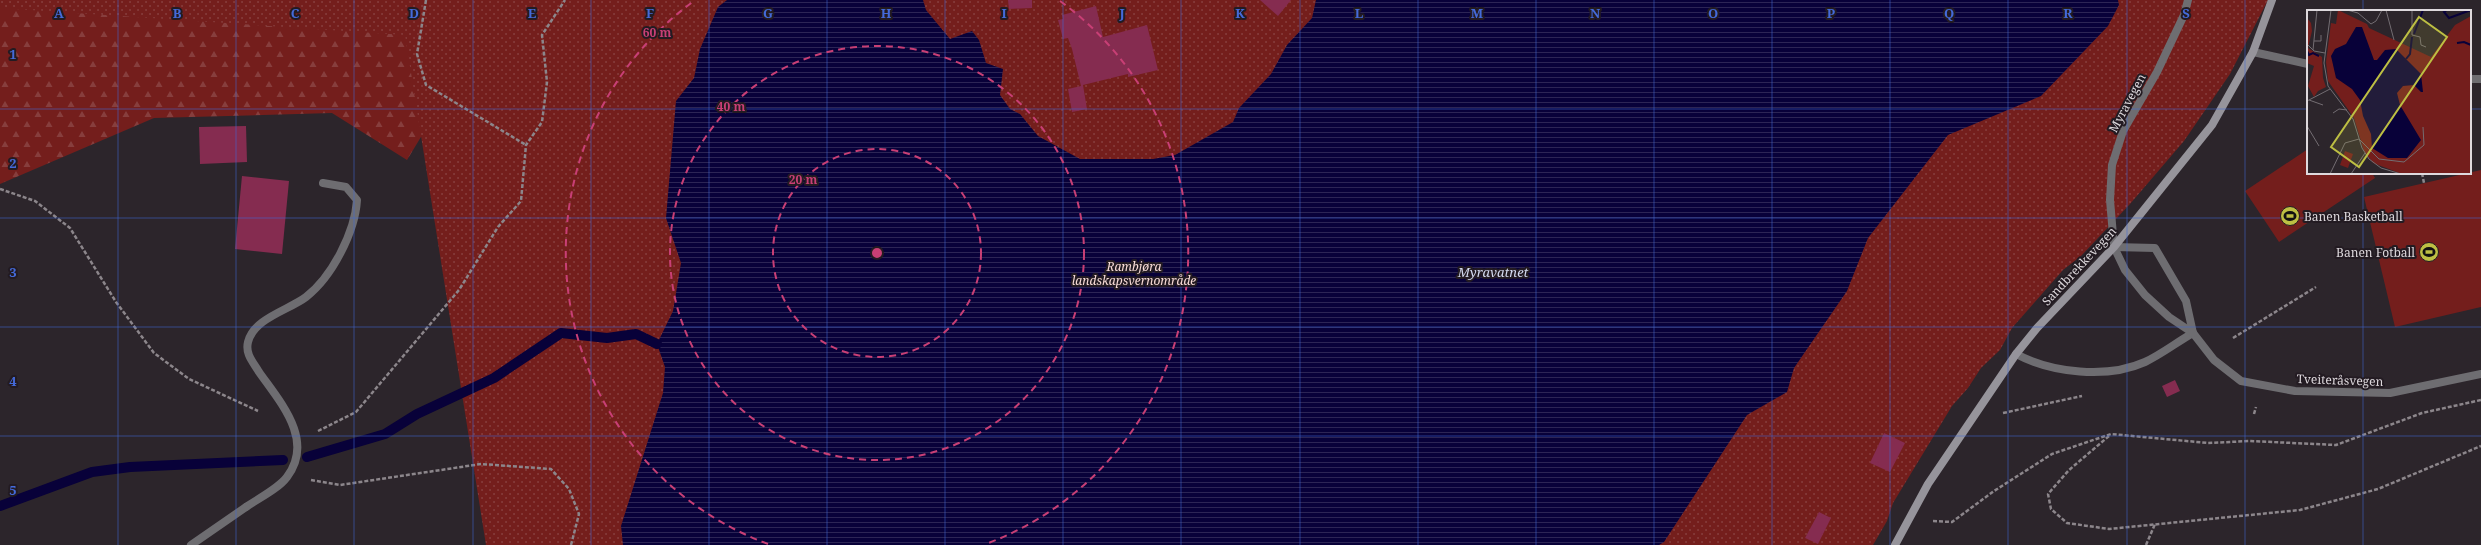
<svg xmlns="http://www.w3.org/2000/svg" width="2481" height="545" font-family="'Noto Serif',serif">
<defs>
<pattern id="forest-firs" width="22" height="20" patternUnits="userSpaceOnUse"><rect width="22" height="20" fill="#741e1c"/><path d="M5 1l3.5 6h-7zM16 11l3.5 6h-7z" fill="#873e3d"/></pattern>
<pattern id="park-dots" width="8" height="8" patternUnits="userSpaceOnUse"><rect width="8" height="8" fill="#741e1c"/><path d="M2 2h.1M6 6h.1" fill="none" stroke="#873e3d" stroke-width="1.8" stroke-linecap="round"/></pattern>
<pattern id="water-rules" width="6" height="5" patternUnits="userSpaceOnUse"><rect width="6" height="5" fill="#080139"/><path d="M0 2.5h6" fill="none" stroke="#2c2555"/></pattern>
</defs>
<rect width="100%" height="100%" fill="#2c252b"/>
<g fill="#741e1c">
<polygon points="2308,149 2308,173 2372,173 2375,178 2279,242 2245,191"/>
<polygon points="2481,170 2481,307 2395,327 2364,197"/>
</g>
<polygon fill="url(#forest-firs)" points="0,0 504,0 407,160 332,113 154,118 0,184"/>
<polygon fill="url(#park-dots)" points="0,0 2268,0 2230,74 2184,141 2130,204 2081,256 2063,270 2012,328 2000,350 1981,368 1968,388 1952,406 1893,503 1887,521 1873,545 486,545 405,35 0,8"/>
<polygon fill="url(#water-rules)" points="727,0 923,0 926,10 950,39 972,31 979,40 986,63 1003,69 1000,95 1010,109 1020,114 1038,136 1080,159 1153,159 1175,155 1233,122 1239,108 1271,74 1287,45 1312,18 1316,0 2118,0 2119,5 2108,26 2041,96 1948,135 1868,238 1847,291 1794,368 1787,392 1747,415 1664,542 1659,545 623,545 621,526 663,393 665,367 657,344 673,311 681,263 666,218 676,101 694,78 700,49 718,7"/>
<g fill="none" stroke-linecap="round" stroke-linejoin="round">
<g stroke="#080139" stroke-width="10">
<polyline points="307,457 385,434 417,414 494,378 561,333 607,338 636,334 657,344"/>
<polyline points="0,506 92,472 130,467 283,460"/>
</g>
</g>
<g fill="#852c50">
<polygon points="1008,0 1032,0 1032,8 1009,9"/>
<polygon points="1260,0 1291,0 1278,16"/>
<polygon points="1096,6 1103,37 1147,25 1158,70 1128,77 1128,74 1083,85 1087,109 1072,112 1068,89 1081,86 1072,49 1068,38 1063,39 1058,20 1063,19 1062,15"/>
<polygon points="246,126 247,162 200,164 199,127"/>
<polygon points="242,176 289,181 282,254 235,249"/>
<polygon points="2175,380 2180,391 2167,397 2162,386"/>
<polygon points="1884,433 1905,443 1890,472 1870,463"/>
<polygon points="1819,512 1831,518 1818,544 1805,538"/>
</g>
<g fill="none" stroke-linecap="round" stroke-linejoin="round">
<g stroke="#8c868b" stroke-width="2.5" stroke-dasharray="4 2" stroke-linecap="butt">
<polyline points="426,0 417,54 426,85 526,145"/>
<polyline points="2422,173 2424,183"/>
<polyline points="0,189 35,201 70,228 116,302 154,353 189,379 258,411"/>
<polyline points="2233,338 2316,287"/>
<polyline points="2003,413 2082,396"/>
<polyline points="2254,414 2256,407"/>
<polyline points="318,431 356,412 459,290 498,227 521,201 526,145 542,122 547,82 542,35 565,0"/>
<polyline points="2109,436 2069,470 2048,494 2051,509 2067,523 2109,529 2300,510 2378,489 2481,446"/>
<polyline points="311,480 340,485 481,464 551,469 569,489 579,514 571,545"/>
<polyline points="1933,521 1952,522 1994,491 2052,454 2111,434 2208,443 2250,441 2336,445 2422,413 2481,400"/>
<polyline points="2146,545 2155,524"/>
</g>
<g stroke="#6e6d71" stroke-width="8">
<path d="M2016,354C2052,373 2107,379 2145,362C2162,354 2177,342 2193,333"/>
<path d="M246,507C259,498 278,489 287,477C315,440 280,402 259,372C253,362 245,354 248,342C254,318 289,310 306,297C332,277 355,232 357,200L346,187L323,183"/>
</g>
<g stroke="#6e6d71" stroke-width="8">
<polyline points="2188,0 2184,15 2157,72 2123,131 2112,165 2110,200 2114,247 2125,270 2145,295 2169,317 2193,333 2214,360 2241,381 2295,391 2390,393 2481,374"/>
<polyline points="2253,52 2308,64"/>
<polyline points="2470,79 2481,79"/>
<polyline points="2114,247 2155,248 2186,301 2193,333"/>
<polyline points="191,545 246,507"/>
</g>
<polyline stroke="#96949b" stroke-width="8" points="1895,545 1928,484 2016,354 2037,328 2114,247 2212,125 2253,52 2272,0"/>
</g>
<path fill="none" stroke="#446ad9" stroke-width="1" stroke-opacity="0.55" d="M118,0V545M236,0V545M354,0V545M473,0V545M591,0V545M709,0V545M827,0V545M945,0V545M1063,0V545M1181,0V545M1300,0V545M1418,0V545M1536,0V545M1654,0V545M1772,0V545M1890,0V545M2008,0V545M2127,0V545M2245,0V545M2363,0V11M0,109H2308M2470,109H2481M2363,173V545M0,218H2481M0,327H2481M0,436H2481"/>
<g fill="none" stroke="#c83f75" stroke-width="2" stroke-dasharray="7 5">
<circle cx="877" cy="253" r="104"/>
<circle cx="877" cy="253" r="207"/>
<path d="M768 544A311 311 0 0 1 694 1M1060 1A311 311 0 0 1 986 544"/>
</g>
<defs>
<symbol id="stadium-disc" viewBox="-11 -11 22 22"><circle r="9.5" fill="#bdbf43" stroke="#231b22"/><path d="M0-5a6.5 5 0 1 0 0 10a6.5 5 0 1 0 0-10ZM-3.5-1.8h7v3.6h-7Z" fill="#111"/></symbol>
</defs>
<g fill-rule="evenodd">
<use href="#stadium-disc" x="2279" y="205" width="22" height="22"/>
<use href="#stadium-disc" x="2418" y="241" width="22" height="22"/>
</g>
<g text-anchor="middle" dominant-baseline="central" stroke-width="4" stroke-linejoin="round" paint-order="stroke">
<g font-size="12" fill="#ded9dd" stroke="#231b22">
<text transform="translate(2127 103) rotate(-62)">Myravegen</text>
<text transform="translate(2079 266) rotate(-47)">Sandbrekkevegen</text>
<text transform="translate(2340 380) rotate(2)">Tveiteråsvegen</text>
</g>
<g font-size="12" fill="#ded9dd" stroke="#231b22" text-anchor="start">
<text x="2304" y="216">Banen Basketball</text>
<text x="2415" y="252" text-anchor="end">Banen Fotball</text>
</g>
<g font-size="12" font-style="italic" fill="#f7dbd7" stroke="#231b22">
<text x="1134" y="266">Rambjøra<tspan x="1134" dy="14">landskapsvernområde</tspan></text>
</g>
<g font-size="13" font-style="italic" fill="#d4daf0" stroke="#231b22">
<text x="1493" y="272">Myravatnet</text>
</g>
</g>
<g transform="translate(2307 10)">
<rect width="164" height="164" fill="#2c252b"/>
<path d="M38,141L46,144L41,158L33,155Z" fill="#741e1c"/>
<path d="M0,8L4,13L5,21L1,38L15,47L16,68L19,77L11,81L7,87L1,76L7,56L0,53Z" fill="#741e1c"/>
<path d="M31,0L60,14L62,18L124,47L148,15L164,6V164H95L66,153L57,141L47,108L21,71L19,52L24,13L29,14Z" fill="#741e1c"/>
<path d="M49,17H55L67,50H70L78,40L89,39L114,64L116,82H114L107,75L96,76L90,83L93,95L114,130L100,148H81L65,138L64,124L56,106L53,90L45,79L29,68L24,46L28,39L39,34Z" fill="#080139"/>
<path fill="none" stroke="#080139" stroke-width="2" d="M140,0L137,2L142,8L164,0M107,24L116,0M150,33L157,32L164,35M0,41L2,45L6,43L12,46M99,49L103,44L105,27"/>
<path fill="none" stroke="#736d72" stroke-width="1" d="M24,0L17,53L21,76L46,109L55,138L62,149L74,158L94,164M40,0L51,3L64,14L69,11L75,0M79,0L87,30M105,0V25L113,27L114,35L119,37M7,31H14V25M0,34L7,41L18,43M6,40L10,0M2,90L16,95M0,91L23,79M26,103L32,99L40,100M0,116L12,136M52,129L72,149L97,152L117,135L116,117M23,164L38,133L52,129M44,164L58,143"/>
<path fill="#bdbf43" fill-opacity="0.15" stroke="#bdbf43" stroke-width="2" d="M112,7L140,27L52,157L24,137Z"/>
<rect width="164" height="164" fill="none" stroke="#ded9dd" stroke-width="2"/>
</g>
<g font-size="13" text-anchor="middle" font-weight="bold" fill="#446ad9" stroke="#231b22" stroke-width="4" stroke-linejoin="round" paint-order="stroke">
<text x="59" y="18">A</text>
<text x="177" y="18">B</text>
<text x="295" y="18">C</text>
<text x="414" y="18">D</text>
<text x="532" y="18">E</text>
<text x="650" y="18">F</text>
<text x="768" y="18">G</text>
<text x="886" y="18">H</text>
<text x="1004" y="18">I</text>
<text x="1122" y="18">J</text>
<text x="1240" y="18">K</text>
<text x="1359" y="18">L</text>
<text x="1477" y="18">M</text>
<text x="1595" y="18">N</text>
<text x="1713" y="18">O</text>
<text x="1831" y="18">P</text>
<text x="1949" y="18">Q</text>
<text x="2068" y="18">R</text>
<text x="2186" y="18">S</text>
<text x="13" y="59">1</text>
<text x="13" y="168">2</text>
<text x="13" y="277">3</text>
<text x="13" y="386">4</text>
<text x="13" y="495">5</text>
</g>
<circle cx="877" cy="253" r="6" fill="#c83f75" stroke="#231b22" stroke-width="2"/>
<g font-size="12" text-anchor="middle" font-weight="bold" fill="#c83f75" stroke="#231b22" stroke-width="4" stroke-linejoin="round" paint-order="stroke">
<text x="657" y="37">60 m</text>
<text x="731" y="111">40 m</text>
<text x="803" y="184">20 m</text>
</g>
</svg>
